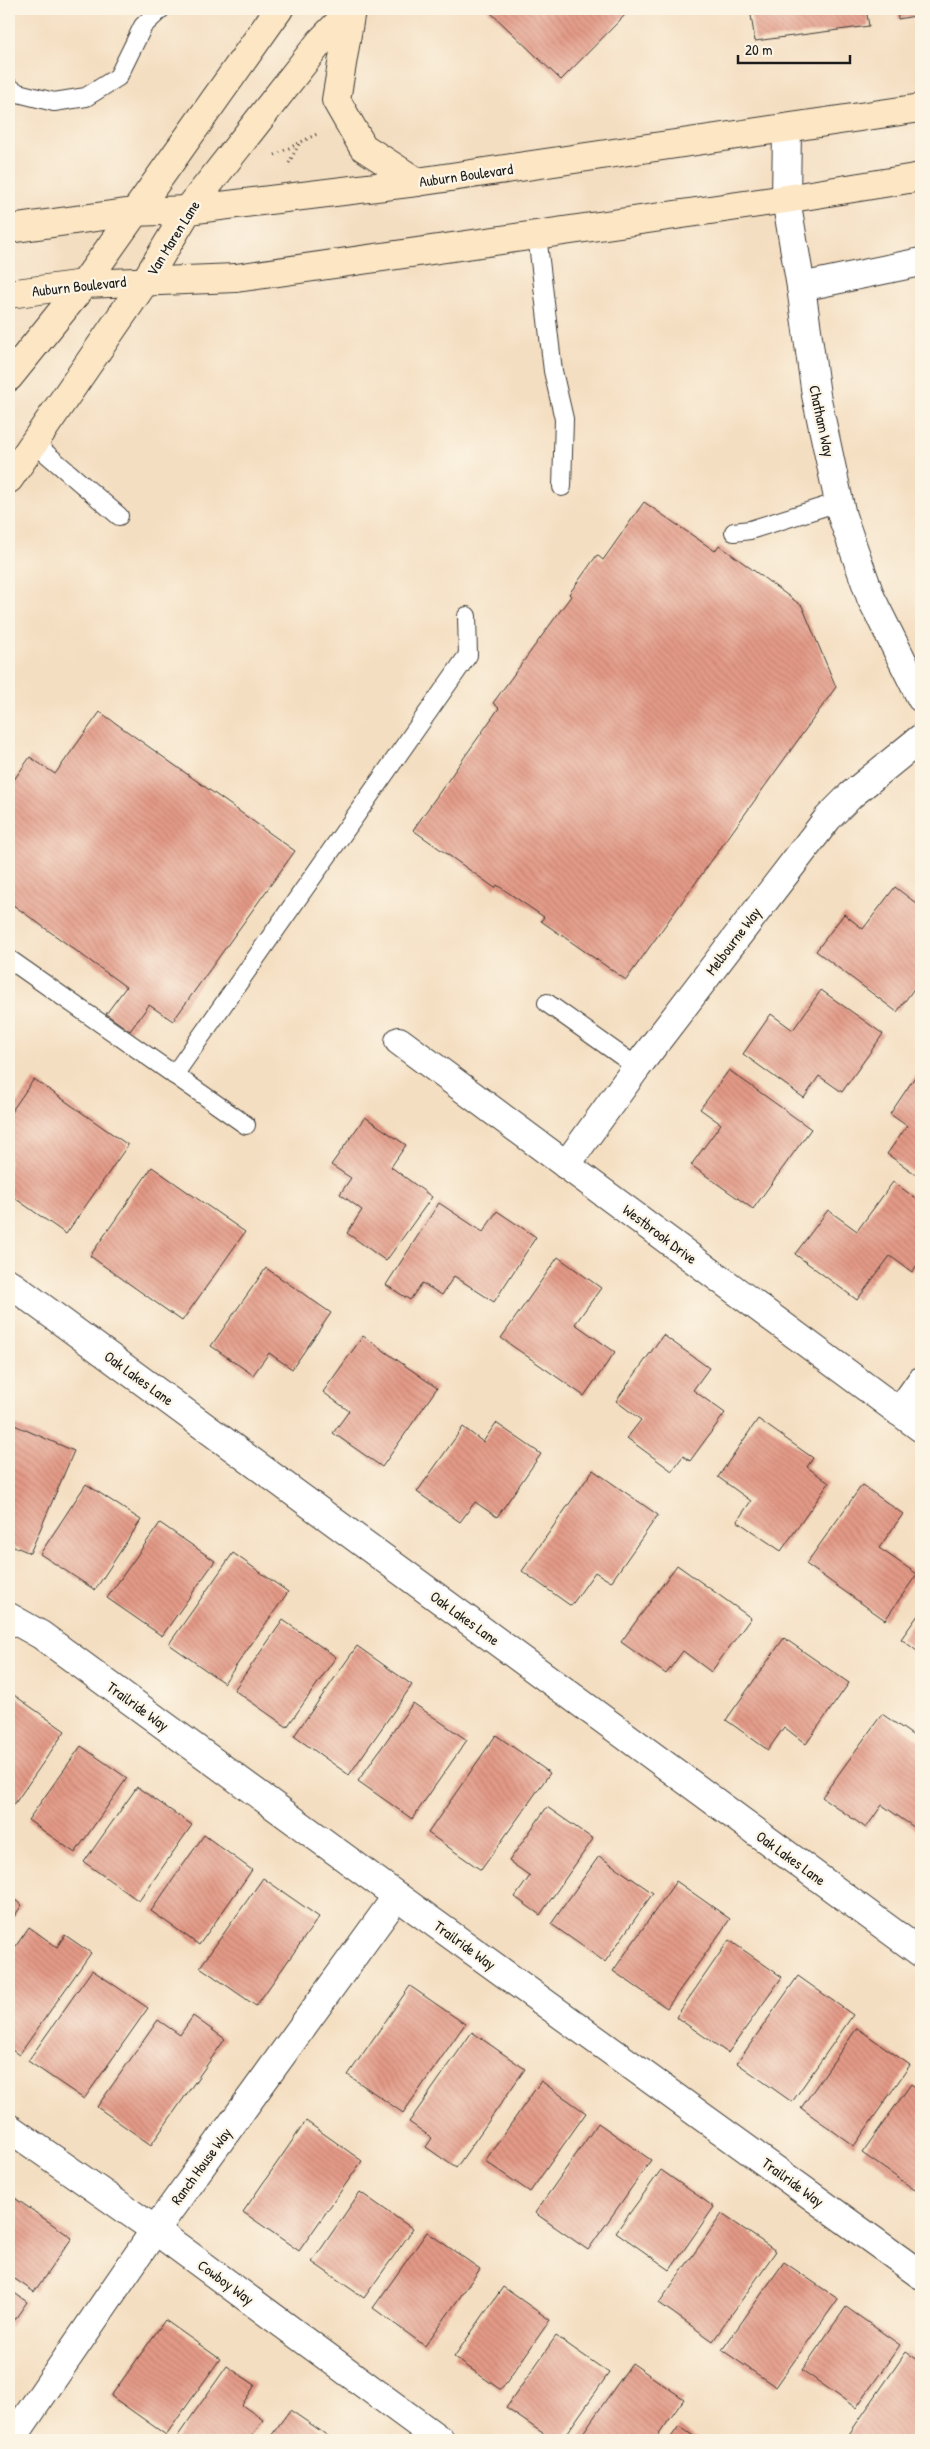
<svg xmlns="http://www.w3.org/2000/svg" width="930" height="2449" font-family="'Patrick Hand',sans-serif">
<defs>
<pattern id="building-back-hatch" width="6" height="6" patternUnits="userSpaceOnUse" patternTransform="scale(1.25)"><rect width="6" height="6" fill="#e39986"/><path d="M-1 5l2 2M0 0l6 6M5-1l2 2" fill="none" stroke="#c28373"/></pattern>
</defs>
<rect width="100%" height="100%" fill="#fcf5e5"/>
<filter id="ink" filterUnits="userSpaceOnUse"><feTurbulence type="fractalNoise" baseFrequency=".02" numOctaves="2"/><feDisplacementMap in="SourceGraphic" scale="10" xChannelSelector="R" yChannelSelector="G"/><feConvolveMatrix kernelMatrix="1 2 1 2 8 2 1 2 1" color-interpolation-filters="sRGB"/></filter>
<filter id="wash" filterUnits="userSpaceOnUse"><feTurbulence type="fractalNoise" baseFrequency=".0096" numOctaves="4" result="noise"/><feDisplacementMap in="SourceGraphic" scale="20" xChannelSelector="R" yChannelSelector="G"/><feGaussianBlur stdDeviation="1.12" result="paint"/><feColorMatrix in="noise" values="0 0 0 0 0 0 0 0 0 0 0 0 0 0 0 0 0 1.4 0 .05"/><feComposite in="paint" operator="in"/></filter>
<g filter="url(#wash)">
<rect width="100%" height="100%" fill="#f4dec1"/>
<g id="blocks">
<g fill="url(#building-back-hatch)">
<polygon points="487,9 631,9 561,80"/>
<polygon points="750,9 866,9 869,26 755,41"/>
<polygon points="897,9 921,9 921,15 898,19"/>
<polygon points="644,502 715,551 719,545 802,606 836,687 626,980 541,921 544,917 497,885 495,888 413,830 499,708 493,703 571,596 569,594 597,555 603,560"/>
<polygon points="100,712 295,851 173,1021 149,1005 130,1031 106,1014 126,987 9,902 9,787 30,757 55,774"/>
<polygon points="895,887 921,907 921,979 897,1012 816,951 844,914 863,929"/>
<polygon points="821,990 883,1034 842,1092 819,1076 804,1098 743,1054 771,1014 793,1030"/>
<polygon points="921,1068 921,1178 887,1154 907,1126 890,1114"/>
<polygon points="729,1070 811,1129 753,1209 691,1165 721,1124 700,1109"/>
<polygon points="34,1079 128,1145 66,1234 9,1194 9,1115"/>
<polygon points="365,1117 406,1145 391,1167 432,1197 386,1261 347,1233 362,1210 340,1194 351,1178 331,1165"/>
<polygon points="152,1167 245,1232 182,1321 90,1256"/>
<polygon points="893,1182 921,1202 921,1220 916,1227 921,1231 921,1260 912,1272 890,1256 857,1300 795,1254 828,1210 857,1231"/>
<polygon points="439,1203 483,1232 497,1211 536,1237 494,1302 454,1276 442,1295 422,1283 410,1300 386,1285"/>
<polygon points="558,1257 601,1288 575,1324 615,1352 584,1396 501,1338"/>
<polygon points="266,1268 331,1313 292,1369 269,1353 253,1375 211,1346"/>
<polygon points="663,1335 709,1368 693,1390 725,1413 690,1461 683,1456 672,1471 627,1438 641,1420 616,1401"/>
<polygon points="363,1336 437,1388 382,1467 333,1433 349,1411 323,1392"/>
<polygon points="758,1419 813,1458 807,1467 829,1483 781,1551 737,1521 751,1501 718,1477"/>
<polygon points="496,1423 541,1454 497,1517 475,1502 460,1522 417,1492 463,1427 483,1442"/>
<polygon points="12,1424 74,1451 30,1553 9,1544 9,1430"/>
<polygon points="593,1470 658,1515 611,1582 595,1572 571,1606 522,1571"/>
<polygon points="86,1484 141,1520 95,1590 40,1554"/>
<polygon points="862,1485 903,1514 879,1548 917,1574 885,1620 806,1564"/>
<polygon points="160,1523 215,1561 162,1636 107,1598"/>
<polygon points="233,1553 288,1592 224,1683 169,1644"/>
<polygon points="677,1565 751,1618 711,1672 683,1651 666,1674 621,1642"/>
<polygon points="921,1611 921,1654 901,1639"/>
<polygon points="283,1620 336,1657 287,1727 234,1690"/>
<polygon points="784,1638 849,1683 806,1744 784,1727 768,1750 726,1720"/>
<polygon points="357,1646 412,1685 349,1775 294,1736"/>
<polygon points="11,1693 65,1731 9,1812 9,1697"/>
<polygon points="413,1703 467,1740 412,1819 358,1781"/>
<polygon points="882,1714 921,1741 921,1825 918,1830 882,1805 866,1828 822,1797"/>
<polygon points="496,1735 550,1773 481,1870 428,1833"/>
<polygon points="81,1746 127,1778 75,1853 28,1820"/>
<polygon points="137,1787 192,1825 139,1901 84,1862"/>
<polygon points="547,1807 593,1839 540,1915 515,1897 530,1876 509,1861"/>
<polygon points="204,1835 252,1870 199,1945 151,1911"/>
<polygon points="599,1856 653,1893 605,1962 551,1924"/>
<polygon points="263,1878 319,1917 256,2006 200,1967"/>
<polygon points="676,1881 730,1919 667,2008 613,1971"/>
<polygon points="9,1896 22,1905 9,1924"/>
<polygon points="29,1927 57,1947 65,1935 91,1953 19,2055 9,2048 9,1956"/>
<polygon points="729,1940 782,1977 728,2053 676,2017"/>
<polygon points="92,1970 148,2008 84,2099 28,2061"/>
<polygon points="798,1976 853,2015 792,2102 737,2063"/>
<polygon points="410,1986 465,2024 403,2113 348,2075"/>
<polygon points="193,2016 225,2039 151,2145 97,2107 158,2020 180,2035"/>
<polygon points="857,2028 910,2065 854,2146 801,2108"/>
<polygon points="472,2032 525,2069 456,2168 426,2147 432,2138 409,2122"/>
<polygon points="541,2081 586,2113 530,2192 485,2161"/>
<polygon points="911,2084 921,2091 921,2181 915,2190 862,2153"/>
<polygon points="306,2121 362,2161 299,2251 243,2212"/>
<polygon points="598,2123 651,2160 588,2250 535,2213"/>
<polygon points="661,2170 714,2207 670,2270 616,2232"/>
<polygon points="360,2192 413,2229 364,2298 312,2262"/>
<polygon points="9,2194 72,2238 34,2292 9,2275"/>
<polygon points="722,2214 776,2251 713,2341 659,2303"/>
<polygon points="427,2232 480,2269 425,2346 373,2308"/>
<polygon points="784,2262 838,2299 776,2387 722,2350"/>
<polygon points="503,2287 550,2320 501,2390 454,2357"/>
<polygon points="9,2289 27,2302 9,2328"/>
<polygon points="846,2307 900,2345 856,2408 802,2370"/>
<polygon points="165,2320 220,2359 166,2435 111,2396"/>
<polygon points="556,2336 609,2373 562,2440 553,2440 506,2408"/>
<polygon points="906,2352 921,2362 921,2440 845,2440"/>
<polygon points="632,2363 684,2399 655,2440 578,2440"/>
<polygon points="227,2366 255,2385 242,2405 263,2420 249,2440 175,2440"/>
<polygon points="290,2410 334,2440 268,2440"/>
<polygon points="679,2426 699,2440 669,2440"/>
</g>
</g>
</g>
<g filter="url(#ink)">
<use href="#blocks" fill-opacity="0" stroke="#3c3935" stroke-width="1"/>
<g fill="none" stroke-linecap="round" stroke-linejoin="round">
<defs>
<g id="service">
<polyline points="9,87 18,93 54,102 86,97 118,77 143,26 161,9"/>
<polyline points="537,235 553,371 564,419 562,487"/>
<polyline points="34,443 119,516"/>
<polyline points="734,532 750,530 839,502"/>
<polyline points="9,959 246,1125"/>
<polyline points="547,1003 637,1067"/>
<polyline points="174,1075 468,655 467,616"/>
</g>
<g id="minor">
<polyline points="787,129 786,199 801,287 816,395 842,516 871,598 921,698"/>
<polyline points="801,287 921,262"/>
<polyline points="399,1041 921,1428"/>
<polyline points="566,1165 637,1067 828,818 851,795 921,738"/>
<polyline points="9,1283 921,1953"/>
<polyline points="899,1412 921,1381"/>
<polyline points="9,1617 41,1635 397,1896 921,2275"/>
<polyline points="9,2128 155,2230 440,2440"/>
<polyline points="11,2440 155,2230 397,1896"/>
</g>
<g id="secondary">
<polyline points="351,10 336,100 363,147 417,182"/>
<polyline points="9,229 133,212 188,210 417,182 921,108"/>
<polyline points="9,294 84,284 236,278 786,199 921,177"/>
<polyline points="9,377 84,284 279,9"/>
<polyline points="9,479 146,280 188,210 320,42 352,9"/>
</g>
</defs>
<use href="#service" stroke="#3c3935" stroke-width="20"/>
<use href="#minor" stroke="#3c3935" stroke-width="30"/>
<use href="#secondary" stroke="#3c3935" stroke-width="30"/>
<g stroke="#3c3935" stroke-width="3" stroke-dasharray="1 4" stroke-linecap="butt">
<polyline points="275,155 317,134"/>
<polyline points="289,163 299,144"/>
</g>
<use href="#service" stroke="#fff" stroke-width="18"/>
<use href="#minor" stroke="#fff" stroke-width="28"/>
<use href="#secondary" stroke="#fce6c4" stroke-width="28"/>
</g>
</g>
<g text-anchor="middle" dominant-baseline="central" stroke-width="4.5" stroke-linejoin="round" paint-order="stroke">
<g font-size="15" fill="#1c1c1c" stroke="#fcf5e5">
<text transform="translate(466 175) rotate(-8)">Auburn Boulevard</text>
<text transform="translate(173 238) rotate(-58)">Van Maren Lane</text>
<text transform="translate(79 286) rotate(-6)">Auburn Boulevard</text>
<text transform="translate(822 421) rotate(78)">Chatham Way</text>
<text transform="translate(733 941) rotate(-53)">Melbourne Way</text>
<text transform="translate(660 1234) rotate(37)">Westbrook Drive</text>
<text transform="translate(139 1378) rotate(36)">Oak Lakes Lane</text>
<text transform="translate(465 1618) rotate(36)">Oak Lakes Lane</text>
<text transform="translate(138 1706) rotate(36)">Trailride Way</text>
<text transform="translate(791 1858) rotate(36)">Oak Lakes Lane</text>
<text transform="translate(465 1945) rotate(36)">Trailride Way</text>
<text transform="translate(201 2166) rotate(-54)">Ranch House Way</text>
<text transform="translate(793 2182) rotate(36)">Trailride Way</text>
<text transform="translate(226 2282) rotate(36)">Cowboy Way</text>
</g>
</g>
<rect width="930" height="2449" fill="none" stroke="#fcf5e5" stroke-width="30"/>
<path d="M738 55v8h112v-8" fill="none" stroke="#1c1c1c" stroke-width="2.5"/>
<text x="745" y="55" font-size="15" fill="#1c1c1c" stroke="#fcf5e5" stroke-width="4" paint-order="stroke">20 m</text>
</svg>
